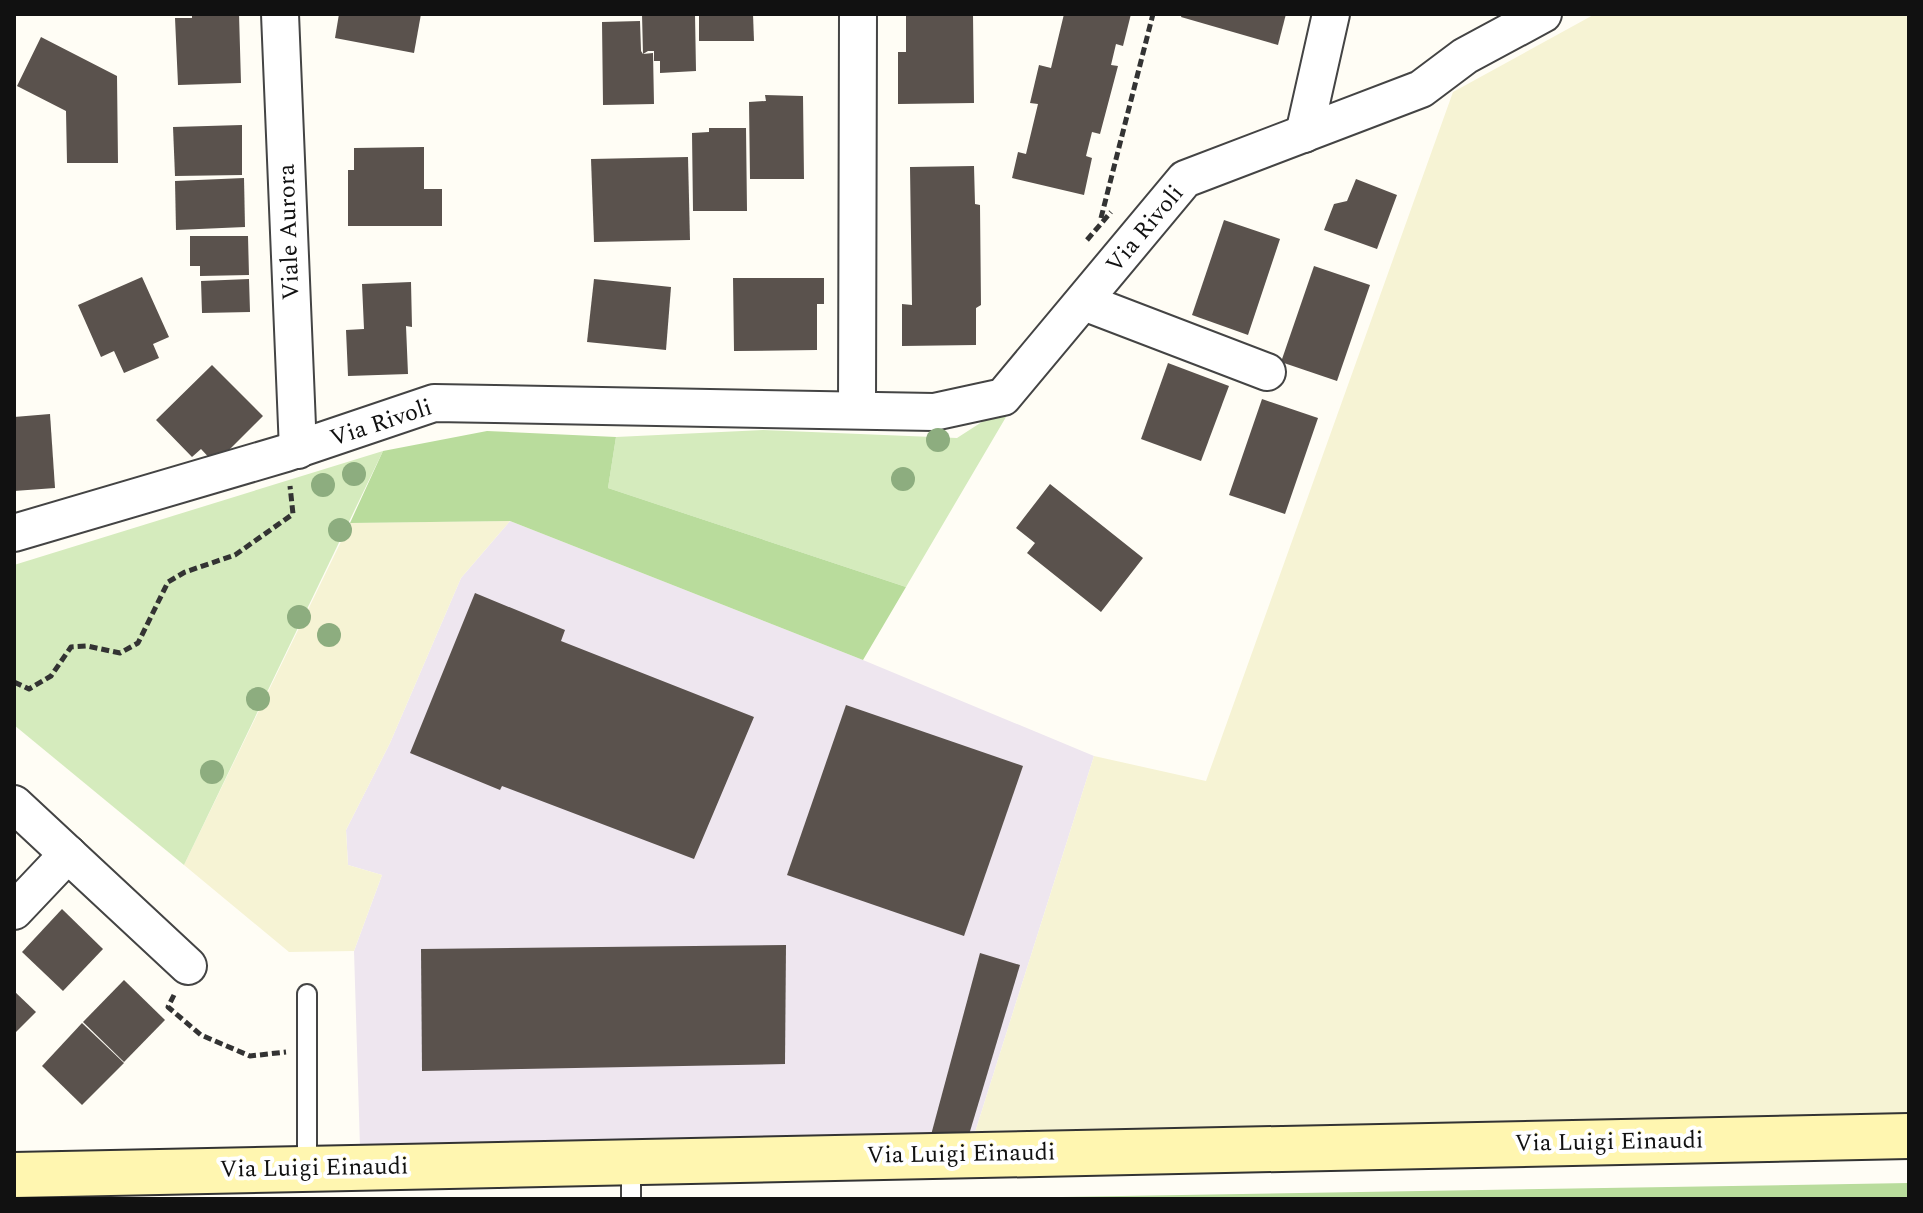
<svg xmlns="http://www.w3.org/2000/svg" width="1923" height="1213" font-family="Spectral,serif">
<rect width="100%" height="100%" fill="#fffdf5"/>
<polygon fill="#eee6ef" points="510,521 863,660 1094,756 971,1145 360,1147 354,951 382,875 348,865 346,830 390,743 461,578"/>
<g fill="#f6f3d4">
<polygon points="1595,14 1909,14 1909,1119 971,1145 1094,756 1206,781 1453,92"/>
<polygon points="510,521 461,578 390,743 346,830 348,865 382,875 354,951 289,952 184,865 350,523"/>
</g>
<g fill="#d5ebbd">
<polygon points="1016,400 906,587 608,488 616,437 763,430 957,438"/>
<polygon points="383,451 184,865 14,725 14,565"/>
</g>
<g fill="#b9dc9c">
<polygon points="487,431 616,437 608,488 906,587 863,660 510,521 350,523 383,451"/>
<polygon points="1909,1183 1909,1199 941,1199"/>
</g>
<g fill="#5a524d">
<polygon points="192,14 239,14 241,83 178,85 175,18 192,18"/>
<polygon points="339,14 421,14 414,53 335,38"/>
<polygon points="642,14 695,14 696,71 660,73 660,61 654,61 654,51 648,51 643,54 653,53 654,104 603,105 602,22 640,21 641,51 643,54"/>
<polygon points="699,14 753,14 754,41 699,41"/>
<polygon points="906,14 973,14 974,103 898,104 898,52 906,52"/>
<polygon points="1064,14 1131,14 1123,46 1116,44 1111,65 1118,66 1100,134 1092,132 1086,156 1092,158 1084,195 1012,178 1018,152 1026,154 1038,104 1030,103 1039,65 1051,68"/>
<polygon points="1182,14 1286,14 1278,45 1181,17"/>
<polygon points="41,37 117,76 118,163 67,163 66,111 17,86"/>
<polygon points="765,95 803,96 804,179 750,179 749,102 766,101"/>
<polygon points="242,125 242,175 175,176 173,127"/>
<polygon points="709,128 746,128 747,211 693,211 692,133 709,132"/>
<polygon points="424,147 424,189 442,189 442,226 348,226 348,170 354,170 354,148"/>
<polygon points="688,157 690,240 594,242 591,159"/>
<polygon points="974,166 975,204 980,205 981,305 976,308 976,345 902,346 902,304 912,305 910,167"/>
<polygon points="244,178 245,227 176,230 175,181"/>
<polygon points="1356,179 1397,195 1377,249 1324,230 1334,204 1347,201"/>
<polygon points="1224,220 1280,239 1248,335 1192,315"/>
<polygon points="190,236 248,236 249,275 200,276 200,266 190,266"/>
<polygon points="1314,266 1370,285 1337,381 1281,362"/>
<polygon points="142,277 169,337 153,344 159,358 124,373 114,351 101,357 78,305"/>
<polygon points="733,278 824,278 824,304 817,304 817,350 734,351"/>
<polygon points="249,279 250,312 202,313 201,281"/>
<polygon points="594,279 671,287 666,350 587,342"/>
<polygon points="411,282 412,327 406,326 408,374 348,376 346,330 364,329 362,284"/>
<polygon points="1168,363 1229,386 1201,461 1141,439"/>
<polygon points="212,365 263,416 215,464 201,449 192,457 156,420"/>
<polygon points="1262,399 1318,418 1285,514 1229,495"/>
<polygon points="50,414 55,488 14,491 14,417"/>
<polygon points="1050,484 1143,558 1101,612 1027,553 1035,543 1016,528"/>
<polygon points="475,593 565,630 561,641 754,717 694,859 502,786 500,790 410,753"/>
<polygon points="846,705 1023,766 964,936 787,875"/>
<polygon points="62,909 103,949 63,991 22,952"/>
<polygon points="786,945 785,1064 422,1071 421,949"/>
<polygon points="980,953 1020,965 968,1138 931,1135"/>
<polygon points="124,980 165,1020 124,1062 83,1022"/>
<polygon points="14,991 36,1012 14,1034"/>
<polygon points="82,1023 124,1063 82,1105 42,1066"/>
</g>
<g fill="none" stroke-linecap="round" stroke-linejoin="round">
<defs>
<g id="lane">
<polyline points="307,994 307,1168"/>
<polyline points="631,1161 631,1199"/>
</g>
<g id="street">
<polyline points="280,14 298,450"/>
<polyline points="1304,134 1331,14"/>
<polyline points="1084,302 1267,372"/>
<polyline points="857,410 858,14"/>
<polyline points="14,533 286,453 434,403 934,412 1003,397 1185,179 1421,89 1465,56 1543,14"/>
<polyline points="14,804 188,966"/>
<polyline points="14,911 68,854"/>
</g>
<polyline id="secondary" points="14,1175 1909,1136"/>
</defs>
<use href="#lane" stroke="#444" stroke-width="22"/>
<use href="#street" stroke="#444" stroke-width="40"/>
<use href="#secondary" stroke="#333" stroke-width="48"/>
<g stroke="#333" stroke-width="5" stroke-dasharray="8 4" stroke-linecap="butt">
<polyline points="1101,218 1153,14"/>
<polyline points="1087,240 1111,212"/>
<polyline points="14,682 29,689 51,676 71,647 87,646 120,653 138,643 168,582 185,572 235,555 293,514 290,486"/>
<polyline points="174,995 168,1007 201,1035 250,1056 286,1052"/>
</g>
<use href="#lane" stroke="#fff" stroke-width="18"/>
<use href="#street" stroke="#fff" stroke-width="36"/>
<use href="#secondary" stroke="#fff6b0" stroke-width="44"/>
</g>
<g fill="#8dad7f">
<circle cx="938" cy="440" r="12"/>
<circle cx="354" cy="474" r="12"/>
<circle cx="903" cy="479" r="12"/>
<circle cx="323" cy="485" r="12"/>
<circle cx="340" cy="530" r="12"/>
<circle cx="299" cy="617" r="12"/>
<circle cx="329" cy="635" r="12"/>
<circle cx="258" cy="699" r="12"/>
<circle cx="212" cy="772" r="12"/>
</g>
<g text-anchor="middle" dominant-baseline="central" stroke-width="8" stroke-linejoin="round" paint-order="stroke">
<g font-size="24" fill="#111" stroke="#fff">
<text transform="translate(1145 229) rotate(-50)">Via Rivoli</text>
<text transform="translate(289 232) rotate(-92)">Viale Aurora</text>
<text transform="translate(381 423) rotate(-18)">Via Rivoli</text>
<text transform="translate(1609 1142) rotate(-1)">Via Luigi Einaudi</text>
<text transform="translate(961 1154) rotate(-1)">Via Luigi Einaudi</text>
<text transform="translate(314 1168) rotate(-1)">Via Luigi Einaudi</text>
</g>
</g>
<rect width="1923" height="1213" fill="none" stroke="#111111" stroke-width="32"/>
</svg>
